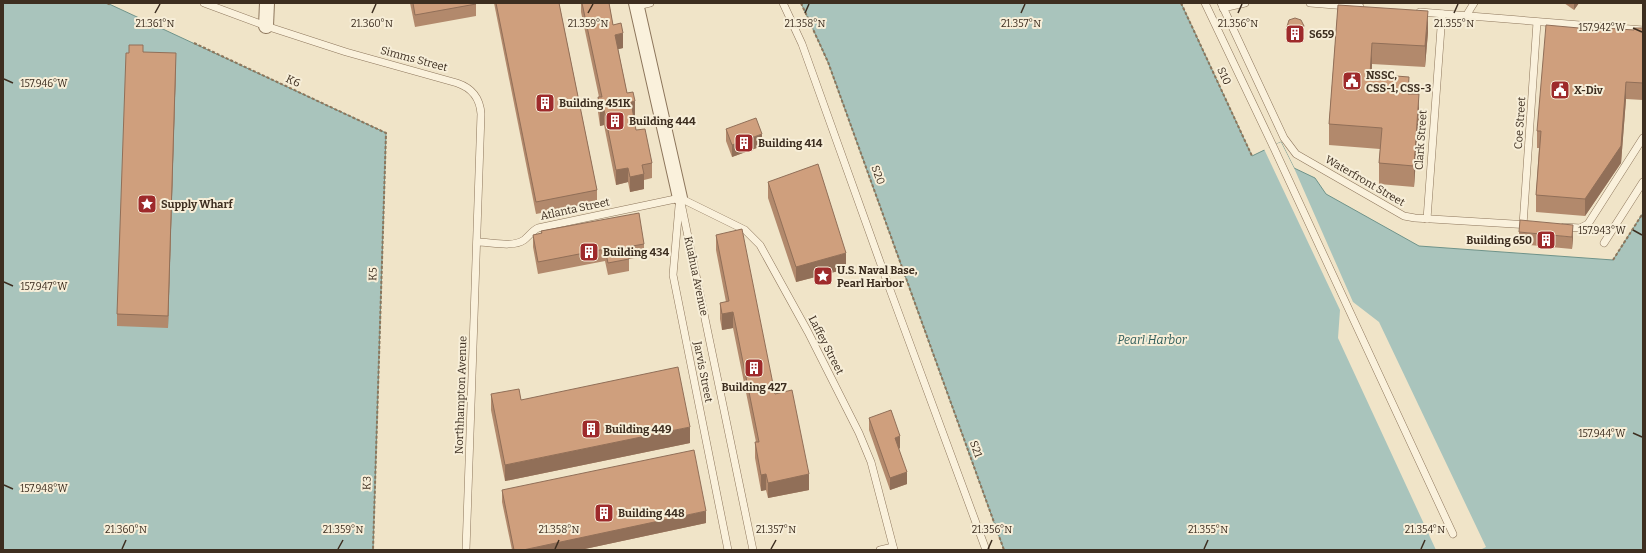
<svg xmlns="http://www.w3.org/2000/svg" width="1646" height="553" font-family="Bitter,serif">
<rect width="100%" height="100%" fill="#f0e4c8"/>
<g fill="#a9c4bc" stroke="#6f938a">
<polygon points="3,3 107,3 386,133 373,550 3,550"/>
<polygon points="801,3 1181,3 1252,156 1281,142 1294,168 1315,178 1326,194 1419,246 1613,260 1643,213 1643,550 1004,550 828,62"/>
</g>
<polygon fill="#f0e4c8" points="1281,142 1294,168 1353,302 1379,322 1486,547 1480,550 1436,550 1338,338 1340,310 1264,149"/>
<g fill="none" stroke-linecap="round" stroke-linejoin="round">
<defs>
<g id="service">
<path d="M204,3L266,26L346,52L457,83C472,88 480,98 481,114L466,550"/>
<polyline points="783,3 802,44 889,287 986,550"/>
<polyline points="1205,3 1273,146 1453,534"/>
<polyline points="1221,3 1284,138 1296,154 1404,216 1415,218 1529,225"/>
<polyline points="1310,3 1360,7"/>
<polyline points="637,6 650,3"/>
<polyline points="1223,8 1245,3"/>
<polyline points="1420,12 1643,30"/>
<polyline points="1466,16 1474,3"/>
<polyline points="680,198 745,230 760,245 808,332 859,433 871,462 894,550"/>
<polyline points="680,198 753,550"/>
<polyline points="679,206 673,275 728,550"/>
<polyline points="1427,219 1442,14"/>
<polyline points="1523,225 1537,22"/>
<polyline points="1564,227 1580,228 1588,224 1643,138"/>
<path d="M477,242C491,242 512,248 524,240C529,236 532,231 538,228L680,198"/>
<polyline points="1604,243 1643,182"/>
<polyline points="880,550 893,547"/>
</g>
<g id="minor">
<polyline points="636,3 680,198"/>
<polyline points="266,26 267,3"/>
</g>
</defs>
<use href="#service" stroke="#8d765c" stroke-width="8"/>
<use href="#minor" stroke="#8d765c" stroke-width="16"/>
<g stroke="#8d765c" stroke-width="2" stroke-dasharray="3 2" stroke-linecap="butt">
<polyline points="107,3 111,5"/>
<polyline points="801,3 828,62 1004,550"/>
<polyline points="1181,3 1252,156"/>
<polyline points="194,43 386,133 373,550"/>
<polyline points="1613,260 1643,213"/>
</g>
<use href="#service" stroke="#faf1dc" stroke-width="7"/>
<use href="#minor" stroke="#faf1dc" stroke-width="14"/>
</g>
<g fill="#b2896c">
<polygon points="326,3 362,3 362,4"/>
<polygon points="410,3 476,3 476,16 415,27"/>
<polygon points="494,3 559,3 597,190 597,202 536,214"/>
<polygon points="581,3 609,3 613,25 623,48 618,49 627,93 635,116 634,117 636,130 652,163 652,178 644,180 644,189 630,192 628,182 616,185 604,125 600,126 598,112 598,97 599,97 581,12"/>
<polygon points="1564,3 1579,3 1574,10"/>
<polygon points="1338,5 1428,32 1425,67 1372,64 1372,74 1409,94 1419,115 1414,187 1379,184 1379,163 1380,149 1329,145 1329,124"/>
<polygon points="1643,28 1643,100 1626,99 1621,163 1585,216 1536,212 1536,195 1539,148 1537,148 1537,131 1590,29 1634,30"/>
<polygon points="1286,30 1304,34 1301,40 1296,42 1286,38"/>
<polygon points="143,53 176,65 168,328 117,326 117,314"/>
<polygon points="726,129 762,146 732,157 726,141"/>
<polygon points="768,182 846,269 796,282 768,198"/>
<polygon points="541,231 644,244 644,256 629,259 629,271 608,275 605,261 538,274 533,247 533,235 541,234"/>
<polygon points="1519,232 1573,237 1572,249 1519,244"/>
<polygon points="716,235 775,394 809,490 768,498 766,490 761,491 755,458 755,442 756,442 733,328 722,330 720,319 720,303 726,302 716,250"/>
<polygon points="491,394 521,400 690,443 505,481 491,410"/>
<polygon points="869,418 900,448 899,449 907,484 890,490 869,430"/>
<polygon points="502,490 706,523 580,550 512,550 502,502"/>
</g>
<g fill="#916f58">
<polygon points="1574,3 1579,3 1574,10"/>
<polygon points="1428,11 1428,32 1425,67 1425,46"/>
<polygon points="1304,26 1304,34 1301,40 1296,42 1296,34"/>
<polygon points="623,33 623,48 615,50 615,35"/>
<polygon points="1372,43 1372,64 1370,95 1370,74"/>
<polygon points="176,53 176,65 168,328 168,316"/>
<polygon points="1409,77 1409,98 1408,94"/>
<polygon points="1626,82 1626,99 1621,163 1585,216 1585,199"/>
<polygon points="1419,94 1419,115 1414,187 1414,166"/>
<polygon points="635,101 635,116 631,117 631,102"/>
<polygon points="604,110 604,125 600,126 600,111"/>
<polygon points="762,134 762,146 732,157 732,145"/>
<polygon points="628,168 628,182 616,185 616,170"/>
<polygon points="644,174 644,189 630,192 630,177"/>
<polygon points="1573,225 1573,237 1572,249 1572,237"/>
<polygon points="846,253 846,269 796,282 796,267"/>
<polygon points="733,312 733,328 722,330 722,314"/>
<polygon points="690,427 690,443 505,481 505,465"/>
<polygon points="900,436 900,448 895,450 895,438"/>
<polygon points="907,472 907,484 890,490 890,478"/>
<polygon points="766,474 766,490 761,491 761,475"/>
<polygon points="809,474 809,490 768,498 768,483"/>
<polygon points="706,511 706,523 580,550 523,550"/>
</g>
<g fill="#cf9f7d" stroke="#916f58">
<polygon points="413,3 476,3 476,4 415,15"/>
<polygon points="496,3 559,3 597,190 536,202"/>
<polygon points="582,3 609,3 613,25 621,23 623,33 615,35 627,93 633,92 635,101 631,102 636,130 645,129 652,163 642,165 644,174 630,177 628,168 616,170 604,110 600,111 598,97 602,97"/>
<polygon points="1338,5 1428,11 1425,46 1372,43 1370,74 1409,77 1408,94 1419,94 1414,166 1379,163 1382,128 1329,124"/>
<polygon points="1295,18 1301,20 1304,26 1301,31 1296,34 1286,30 1289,20"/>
<polygon points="1546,25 1590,29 1590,27 1634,30 1634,28 1643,28 1643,83 1626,82 1621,146 1585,199 1536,195 1541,131 1537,131"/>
<polygon points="129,45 143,45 143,52 176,53 168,316 117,314 126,53 129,53"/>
<polygon points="756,118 762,134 732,145 726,129"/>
<polygon points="818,164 846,253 796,267 768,182"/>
<polygon points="639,213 644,244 627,247 629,259 608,263 605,249 538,262 533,235 542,233 541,231"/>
<polygon points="1520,220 1573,225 1572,237 1519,232"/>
<polygon points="742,229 775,394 792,390 809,474 768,483 766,474 761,475 755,442 759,442 733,312 722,314 720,303 729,301 716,235"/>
<polygon points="678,367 690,427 505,465 491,394 519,389 521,400"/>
<polygon points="891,410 900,436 895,438 907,472 890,478 869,418"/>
<polygon points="694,450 706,511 523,550 514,550 502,490"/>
</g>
<path fill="none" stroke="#3d2e20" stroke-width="1.5" d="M155,13L160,4M372,13L376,4M588,13L593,4M805,13L809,4M1021,13L1025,4M1238,13L1242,4M1454,13L1458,4M1633,28L1642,32M4,79L13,83M1633,230L1642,235M4,282L13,286M1633,433L1642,437M4,485L13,489M122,549L126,540M338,549L343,540M555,549L559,540M771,549L776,540M988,549L992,540M1204,549L1208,540M1421,549L1425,540"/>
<defs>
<symbol id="building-square" viewBox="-11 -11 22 22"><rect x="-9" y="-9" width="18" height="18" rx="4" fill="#9e2a2b" stroke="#f7eed8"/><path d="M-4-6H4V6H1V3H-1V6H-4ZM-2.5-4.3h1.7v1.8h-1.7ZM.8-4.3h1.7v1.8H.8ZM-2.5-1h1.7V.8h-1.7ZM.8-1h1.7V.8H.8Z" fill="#fff"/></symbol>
<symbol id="civic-square" viewBox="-11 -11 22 22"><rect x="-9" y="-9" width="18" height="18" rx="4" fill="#9e2a2b" stroke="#f7eed8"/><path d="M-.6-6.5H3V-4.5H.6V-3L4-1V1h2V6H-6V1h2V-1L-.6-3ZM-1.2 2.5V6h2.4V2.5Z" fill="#fff"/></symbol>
<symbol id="sight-square" viewBox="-11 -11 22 22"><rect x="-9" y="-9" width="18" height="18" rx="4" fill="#9e2a2b" stroke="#f7eed8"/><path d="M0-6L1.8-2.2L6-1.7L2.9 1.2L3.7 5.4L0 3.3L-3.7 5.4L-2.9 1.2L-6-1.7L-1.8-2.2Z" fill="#fff"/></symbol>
</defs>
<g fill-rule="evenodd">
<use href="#building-square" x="1284" y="23" width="22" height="22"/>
<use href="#civic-square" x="1341" y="70" width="22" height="22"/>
<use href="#civic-square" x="1549" y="79" width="22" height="22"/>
<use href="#building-square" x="534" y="92" width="22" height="22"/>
<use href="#building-square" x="604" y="110" width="22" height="22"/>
<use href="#building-square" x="733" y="132" width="22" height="22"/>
<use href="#sight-square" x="136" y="193" width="22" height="22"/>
<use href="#building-square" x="1535" y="229" width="22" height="22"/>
<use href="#building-square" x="578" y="241" width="22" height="22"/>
<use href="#sight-square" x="812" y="265" width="22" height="22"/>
<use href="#building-square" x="743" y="357" width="22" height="22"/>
<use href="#building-square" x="580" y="418" width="22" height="22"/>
<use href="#building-square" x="593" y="502" width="22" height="22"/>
</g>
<g text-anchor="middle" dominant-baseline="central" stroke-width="4" stroke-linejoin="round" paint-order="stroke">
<g font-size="11" font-weight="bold" fill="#3d2e20" stroke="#f7eed8" text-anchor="start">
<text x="1309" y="34">S659</text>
<text x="1366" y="75">NSSC,<tspan x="1366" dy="13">CSS-1, CSS-3</tspan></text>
<text x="1574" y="90">X-Div</text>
<text x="559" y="103">Building 451K</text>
<text x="629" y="121">Building 444</text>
<text x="758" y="143">Building 414</text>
<text x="161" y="204">Supply Wharf</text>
<text x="1532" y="240" text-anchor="end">Building 650</text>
<text x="603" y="252">Building 434</text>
<text x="837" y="270">U.S. Naval Base,<tspan x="837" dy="13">Pearl Harbor</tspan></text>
<text x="754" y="387" text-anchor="middle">Building 427</text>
<text x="605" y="429">Building 449</text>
<text x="618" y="513">Building 448</text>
</g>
<g font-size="11" fill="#3d2e20" stroke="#f7eed8">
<text transform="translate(414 59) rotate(15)">Simms Street</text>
<text transform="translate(1224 76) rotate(65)">S10</text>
<text transform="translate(293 81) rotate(25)">K6</text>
<text transform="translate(1520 123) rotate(-86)">Coe Street</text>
<text transform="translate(1421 140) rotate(-86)">Clark Street</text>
<text transform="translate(878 175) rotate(70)">S20</text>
<text transform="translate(1365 181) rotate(30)">Waterfront Street</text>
<text transform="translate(575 209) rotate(-12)">Atlanta Street</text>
<text transform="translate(373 274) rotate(-88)">K5</text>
<text transform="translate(696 276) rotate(78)">Kuahua Avenue</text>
<text transform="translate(826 345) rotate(63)">Laffey Street</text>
<text transform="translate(703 372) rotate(79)">Jarvis Street</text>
<text transform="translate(461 395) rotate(-88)">Northhampton Avenue</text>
<text transform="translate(976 449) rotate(70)">S21</text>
<text transform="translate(367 483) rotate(-88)">K3</text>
</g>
<g font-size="12" font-style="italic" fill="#2f5d5a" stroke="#f7eed8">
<text x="1152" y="340">Pearl Harbor</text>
</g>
</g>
<g font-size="10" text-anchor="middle" fill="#3d2e20" stroke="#f7eed8" stroke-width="4" stroke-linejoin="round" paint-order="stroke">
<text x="155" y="27">21.361°N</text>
<text x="372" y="27">21.360°N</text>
<text x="588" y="27">21.359°N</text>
<text x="805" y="27">21.358°N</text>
<text x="1021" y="27">21.357°N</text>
<text x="1238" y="27">21.356°N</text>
<text x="1454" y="27">21.355°N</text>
<text x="1602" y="31">157.942°W</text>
<text x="44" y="87">157.946°W</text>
<text x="1602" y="234">157.943°W</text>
<text x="44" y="290">157.947°W</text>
<text x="1602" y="437">157.944°W</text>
<text x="44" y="492">157.948°W</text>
<text x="126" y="533">21.360°N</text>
<text x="343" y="533">21.359°N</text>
<text x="559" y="533">21.358°N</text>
<text x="776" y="533">21.357°N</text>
<text x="992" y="533">21.356°N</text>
<text x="1208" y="533">21.355°N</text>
<text x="1425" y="533">21.354°N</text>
</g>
<rect width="1646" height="553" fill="none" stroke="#3d2e20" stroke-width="8"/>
</svg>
